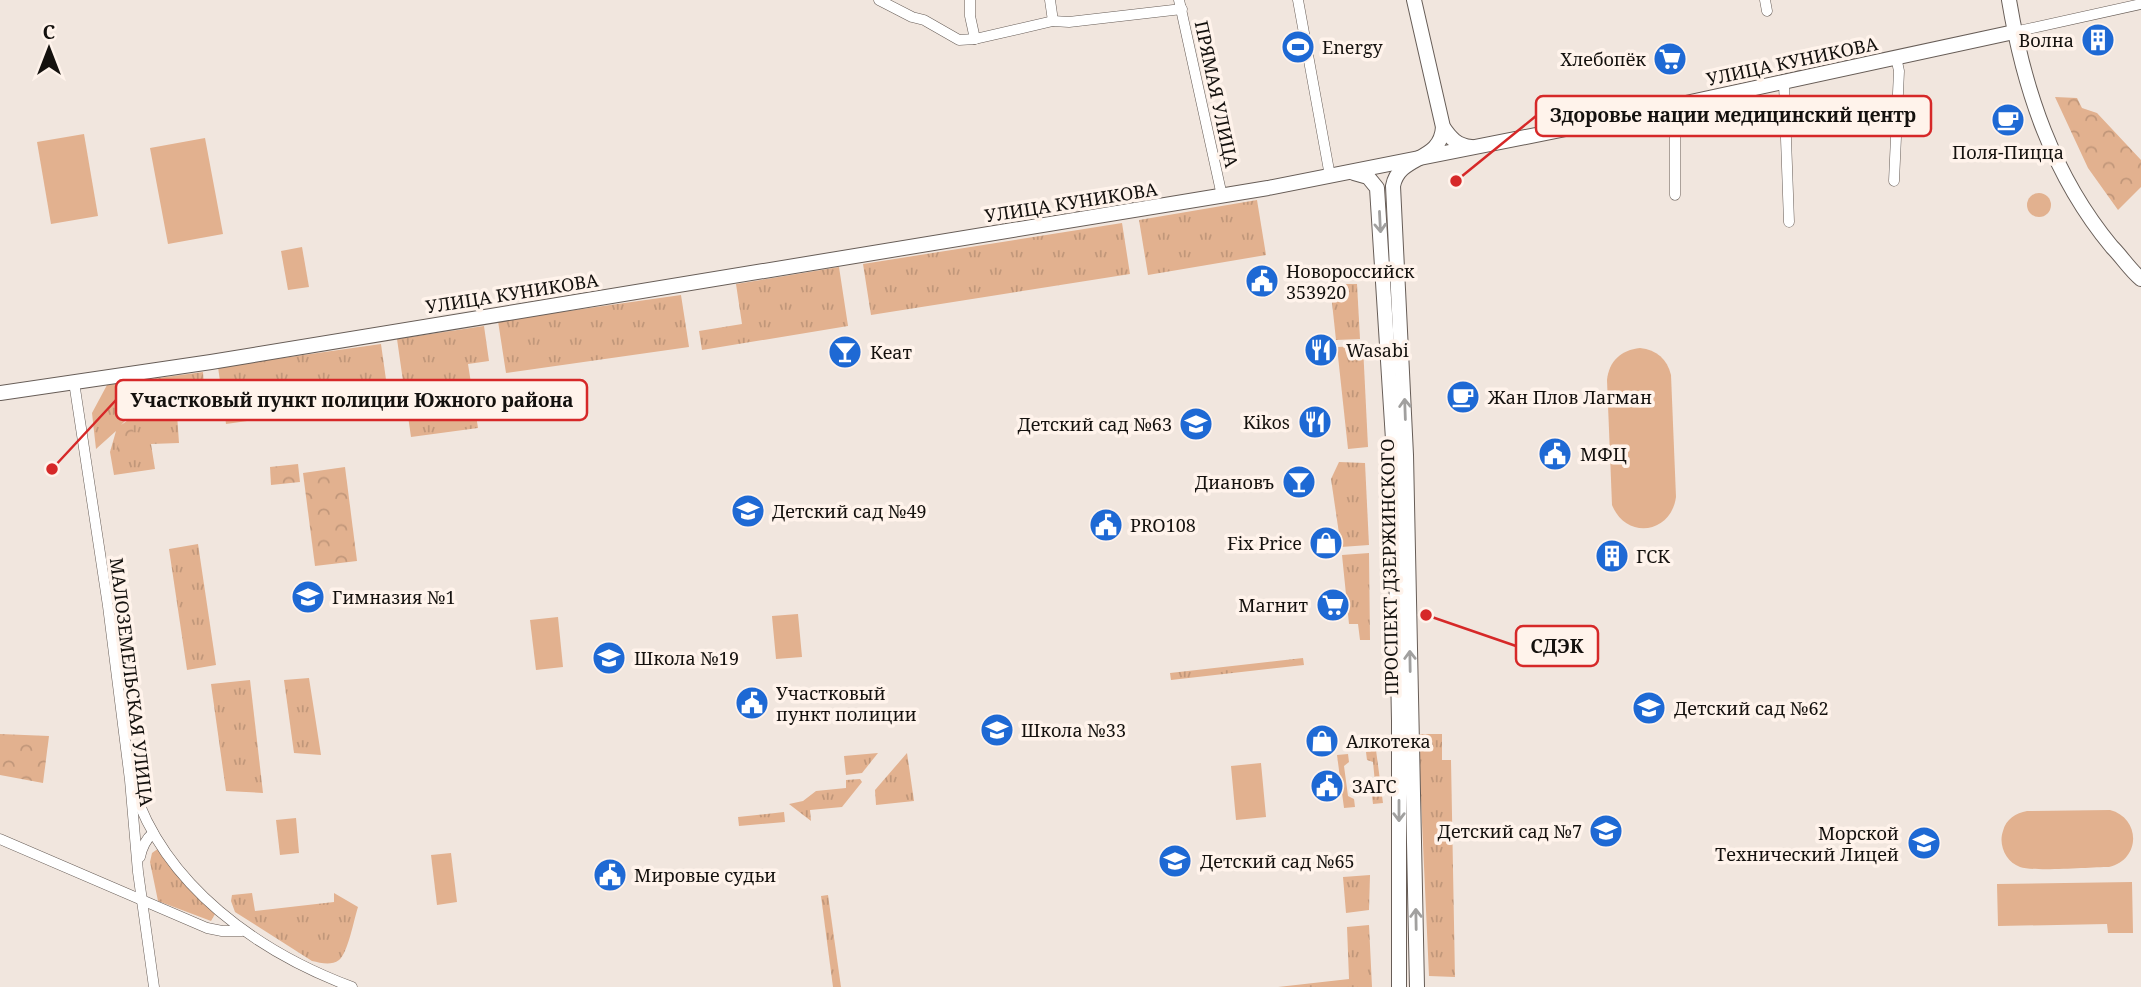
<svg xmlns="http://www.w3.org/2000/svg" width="2141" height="987" font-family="'Noto Serif',serif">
<defs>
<pattern id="grass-tufts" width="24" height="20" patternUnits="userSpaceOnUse" patternTransform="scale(1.75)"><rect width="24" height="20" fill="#e2b18f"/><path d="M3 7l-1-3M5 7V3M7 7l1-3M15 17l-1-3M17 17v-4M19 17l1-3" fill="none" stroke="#c1977a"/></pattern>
<pattern id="forest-crowns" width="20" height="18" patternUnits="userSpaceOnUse" patternTransform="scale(1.75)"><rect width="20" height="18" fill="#e2b18f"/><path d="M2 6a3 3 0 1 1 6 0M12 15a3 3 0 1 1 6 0" fill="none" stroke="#c1977a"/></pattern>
</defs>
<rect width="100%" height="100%" fill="#f1e6de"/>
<g fill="url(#grass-tufts)">
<polygon points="1257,200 1266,255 1148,275 1139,220"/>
<polygon points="1122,223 1130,274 871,315 863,264"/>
<polygon points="839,267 848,326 702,350 699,331 742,324 736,284"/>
<polygon points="1330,284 1357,284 1360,339 1336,340"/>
<polygon points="681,295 689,347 506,373 498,321"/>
<polygon points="484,326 489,361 468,364 478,428 411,437 397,339"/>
<polygon points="381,344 389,401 226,424 218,367"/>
<polygon points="1363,346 1368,447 1348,449 1337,347"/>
<polygon points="203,372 205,401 134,412 121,425 137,414 177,414 179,443 151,444 155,469 114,475 110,452 116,431 96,449 92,413 107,385"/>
<polygon points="1339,462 1365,463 1369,545 1341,547 1331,479"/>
<polygon points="198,544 216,665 187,670 169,549"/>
<polygon points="1369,553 1370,640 1360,640 1358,624 1349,624 1342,555"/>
<polygon points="1303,658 1304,665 1171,680 1170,673"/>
<polygon points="309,678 321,755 294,753 284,680"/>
<polygon points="250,680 263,793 226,791 211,684"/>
<polygon points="1418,734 1442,734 1442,760 1451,760 1455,977 1429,976"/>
<polygon points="1376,750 1383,803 1373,804 1372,796 1376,793 1373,762 1367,760 1366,752"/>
<polygon points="878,753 862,773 846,775 844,756"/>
<polygon points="907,753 914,801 876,805 875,790"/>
<polygon points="1348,754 1349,762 1344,766 1348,796 1354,799 1355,807 1344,808 1337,755"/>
<polygon points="860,779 862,782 842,807 810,810 811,821 789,804 803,801 816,791 846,788 846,780"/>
<polygon points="784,812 785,822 739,826 738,817"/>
<polygon points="159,848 180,878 215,914 211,921 158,901 150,862 152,853"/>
<polygon points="1370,875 1369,910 1346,913 1343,877"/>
<path d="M252,893L255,911L334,902V893L358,907C354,919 348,953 339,960C331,966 321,963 312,961L235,912L231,901L232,895Z"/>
<polygon points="828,895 841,987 833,987 821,896"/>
<polygon points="1369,925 1372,987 1278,987 1349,979 1347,927"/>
</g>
<g fill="url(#forest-crowns)">
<polygon points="2055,97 2077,98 2082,108 2097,113 2141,160 2141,187 2118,210 2088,168"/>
<polygon points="132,421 136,450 117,452 120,434"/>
<polygon points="298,464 300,482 271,485 270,467"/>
<polygon points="345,467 357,561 315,566 303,473"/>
<polygon points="0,734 49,736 43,783 0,775"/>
</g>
<g fill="#e2b18f">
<polygon points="84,134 98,216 51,224 37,142"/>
<polygon points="205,138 223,234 168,244 150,148"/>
<circle cx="2039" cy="205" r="12"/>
<polygon points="302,247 309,287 288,290 281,251"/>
<path d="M1640,348C1657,350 1667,359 1671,375L1676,497C1671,534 1626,540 1612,505L1607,380C1609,361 1621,350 1640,348Z"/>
<polygon points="798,614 802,657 776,659 772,616"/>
<polygon points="558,617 563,667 536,670 530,620"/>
<polygon points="1261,763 1266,817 1236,820 1231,766"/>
<path d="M2110,810C2141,818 2141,860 2109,867C2090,867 2036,872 2020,867C2006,862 1998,845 2003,831C2006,819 2016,813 2027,811Z"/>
<polygon points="296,818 299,853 280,855 276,820"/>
<polygon points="451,853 457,902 437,905 431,855"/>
<polygon points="2132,882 2133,933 2108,933 2107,924 1998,926 1997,884"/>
</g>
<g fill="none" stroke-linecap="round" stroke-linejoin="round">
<defs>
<g id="street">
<polyline points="879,0 912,17 924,20 959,40 975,39 1053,21 1069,22 1182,9"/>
<polyline points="970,0 970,16 975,39"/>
<polyline points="1050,0 1053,21"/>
<polyline points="1179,0 1222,196"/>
<polyline points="1298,0 1330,176"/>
<polyline points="1765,0 1767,11"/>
<polyline points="2014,32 2141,4"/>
<polyline points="1784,83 1789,222"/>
<polyline points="1673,106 1675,121 1675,195"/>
<polyline points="1894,181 1899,71 1896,57"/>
<polyline points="74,382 108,606 130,780 138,872 154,987"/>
<path d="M133,787C165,886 258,952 352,987"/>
<polyline points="0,839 207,928 222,931 242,931"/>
<path d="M140,857C142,847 145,840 153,833"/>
</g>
<g id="secondary">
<path d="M1414,0L1443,127C1451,139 1457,145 1471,147"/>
<path d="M2009,0C2024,90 2053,176 2112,247C2122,257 2130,270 2141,279"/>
<polyline points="1354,173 1368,177 1377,188 1394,455 1399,721 1399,987"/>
<polyline points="0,393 211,362 1268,188 1561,130 2014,32"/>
<path d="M1417,987L1406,455L1393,186C1399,154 1441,163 1443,127"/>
</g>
</defs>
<use href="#street" stroke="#675d57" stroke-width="11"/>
<use href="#secondary" stroke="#675d57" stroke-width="16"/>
<use href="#street" stroke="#fff" stroke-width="10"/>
<use href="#secondary" stroke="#fff" stroke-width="14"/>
</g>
<defs><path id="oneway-shaft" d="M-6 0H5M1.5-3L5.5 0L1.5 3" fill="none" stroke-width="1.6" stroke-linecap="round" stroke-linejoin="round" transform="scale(1.75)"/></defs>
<g stroke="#a1a09f">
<use href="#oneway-shaft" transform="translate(1380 222) rotate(87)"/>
<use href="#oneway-shaft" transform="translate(1405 409) rotate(-92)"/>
<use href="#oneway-shaft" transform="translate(1410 661) rotate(-91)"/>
<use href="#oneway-shaft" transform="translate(1399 811) rotate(90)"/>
<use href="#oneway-shaft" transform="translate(1416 919) rotate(-91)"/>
</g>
<defs>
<symbol id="building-disc" viewBox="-11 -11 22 22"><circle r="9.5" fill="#1e69d4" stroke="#fff3eb"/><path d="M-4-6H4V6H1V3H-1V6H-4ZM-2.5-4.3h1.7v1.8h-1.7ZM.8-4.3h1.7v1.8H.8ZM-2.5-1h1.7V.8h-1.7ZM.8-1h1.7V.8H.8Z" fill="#fff"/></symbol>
<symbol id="stadium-disc" viewBox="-11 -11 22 22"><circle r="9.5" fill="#1e69d4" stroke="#fff3eb"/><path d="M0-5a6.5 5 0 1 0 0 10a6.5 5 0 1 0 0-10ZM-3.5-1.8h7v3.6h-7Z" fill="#fff"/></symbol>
<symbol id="supermarket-disc" viewBox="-11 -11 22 22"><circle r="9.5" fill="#1e69d4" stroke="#fff3eb"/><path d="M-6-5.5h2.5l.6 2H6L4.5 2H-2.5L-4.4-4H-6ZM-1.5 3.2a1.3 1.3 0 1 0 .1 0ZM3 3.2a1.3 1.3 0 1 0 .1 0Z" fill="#fff"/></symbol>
<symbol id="cafe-disc" viewBox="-11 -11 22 22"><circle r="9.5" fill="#1e69d4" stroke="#fff3eb"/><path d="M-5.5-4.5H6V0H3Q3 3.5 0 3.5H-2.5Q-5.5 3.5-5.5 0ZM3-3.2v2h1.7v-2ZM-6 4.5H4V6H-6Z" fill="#fff"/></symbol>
<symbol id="civic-disc" viewBox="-11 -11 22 22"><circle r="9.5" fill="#1e69d4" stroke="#fff3eb"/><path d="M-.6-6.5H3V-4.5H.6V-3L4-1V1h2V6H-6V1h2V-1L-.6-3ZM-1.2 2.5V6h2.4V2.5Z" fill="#fff"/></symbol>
<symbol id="restaurant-disc" viewBox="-11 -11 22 22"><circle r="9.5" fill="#1e69d4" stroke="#fff3eb"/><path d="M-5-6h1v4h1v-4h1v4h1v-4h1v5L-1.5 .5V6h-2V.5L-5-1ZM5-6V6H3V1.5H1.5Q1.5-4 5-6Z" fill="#fff"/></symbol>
<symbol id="bar-disc" viewBox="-11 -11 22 22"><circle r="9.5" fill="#1e69d4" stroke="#fff3eb"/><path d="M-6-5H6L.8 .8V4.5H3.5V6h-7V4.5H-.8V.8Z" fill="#fff"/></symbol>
<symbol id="school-disc" viewBox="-11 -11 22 22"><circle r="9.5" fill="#1e69d4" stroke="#fff3eb"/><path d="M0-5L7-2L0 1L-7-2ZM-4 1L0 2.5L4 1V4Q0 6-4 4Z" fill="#fff"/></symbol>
<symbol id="shop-disc" viewBox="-11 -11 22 22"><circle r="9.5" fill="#1e69d4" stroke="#fff3eb"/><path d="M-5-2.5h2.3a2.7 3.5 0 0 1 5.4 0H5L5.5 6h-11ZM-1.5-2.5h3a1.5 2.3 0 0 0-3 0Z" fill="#fff"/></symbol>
</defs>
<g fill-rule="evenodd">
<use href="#building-disc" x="2079" y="21" width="38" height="38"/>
<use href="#stadium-disc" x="1279" y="28" width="38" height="38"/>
<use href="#supermarket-disc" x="1651" y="40" width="38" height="38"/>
<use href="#cafe-disc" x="1989" y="101" width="38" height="38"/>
<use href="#civic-disc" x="1243" y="262" width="38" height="38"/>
<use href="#restaurant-disc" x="1302" y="331" width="38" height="38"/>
<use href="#bar-disc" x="826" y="333" width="38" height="38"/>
<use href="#cafe-disc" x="1444" y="378" width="38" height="38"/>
<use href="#restaurant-disc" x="1296" y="403" width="38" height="38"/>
<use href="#school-disc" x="1177" y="405" width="38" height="38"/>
<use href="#civic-disc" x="1536" y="435" width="38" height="38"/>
<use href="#bar-disc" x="1280" y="463" width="38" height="38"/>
<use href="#school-disc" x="729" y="492" width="38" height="38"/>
<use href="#civic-disc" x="1087" y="506" width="38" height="38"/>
<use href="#shop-disc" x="1307" y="524" width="38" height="38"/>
<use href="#building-disc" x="1593" y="537" width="38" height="38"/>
<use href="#school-disc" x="289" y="578" width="38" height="38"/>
<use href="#supermarket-disc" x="1314" y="586" width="38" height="38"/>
<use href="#school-disc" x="590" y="639" width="38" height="38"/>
<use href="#civic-disc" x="733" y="684" width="38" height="38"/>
<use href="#school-disc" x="1630" y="689" width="38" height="38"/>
<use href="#school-disc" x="978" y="711" width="38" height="38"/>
<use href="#shop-disc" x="1303" y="722" width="38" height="38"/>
<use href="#civic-disc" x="1308" y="767" width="38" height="38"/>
<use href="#school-disc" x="1587" y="812" width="38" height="38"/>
<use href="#school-disc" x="1905" y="824" width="38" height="38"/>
<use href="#school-disc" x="1156" y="842" width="38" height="38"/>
<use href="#civic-disc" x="591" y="856" width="38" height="38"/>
</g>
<g text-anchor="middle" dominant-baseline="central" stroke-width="7" stroke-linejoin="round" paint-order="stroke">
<g font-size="18" fill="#14110e" stroke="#fff3eb" text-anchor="start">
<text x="2074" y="40" text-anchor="end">Волна</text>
<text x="1322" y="47">Energy</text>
<text x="1646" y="59" text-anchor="end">Хлебопёк</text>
<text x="2008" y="152" text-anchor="middle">Поля-Пицца</text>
<text x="1286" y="271">Новороссийск<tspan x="1286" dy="21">353920</tspan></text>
<text x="1346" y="350">Wasabi</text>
<text x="870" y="352">Кеат</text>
<text x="1488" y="397">Жан Плов Лагман</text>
<text x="1290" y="422" text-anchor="end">Kikos</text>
<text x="1172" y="424" text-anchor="end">Детский сад №63</text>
<text x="1580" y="454">МФЦ</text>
<text x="1274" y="482" text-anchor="end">Диановъ</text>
<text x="772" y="511">Детский сад №49</text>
<text x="1130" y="525">PRO108</text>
<text x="1302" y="543" text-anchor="end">Fix Price</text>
<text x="1636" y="556">ГСК</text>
<text x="332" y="597">Гимназия №1</text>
<text x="1308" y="605" text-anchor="end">Магнит</text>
<text x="634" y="658">Школа №19</text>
<text x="776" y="693">Участковый<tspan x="776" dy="21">пункт полиции</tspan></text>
<text x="1674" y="708">Детский сад №62</text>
<text x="1021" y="730">Школа №33</text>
<text x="1346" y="741">Алкотека</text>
<text x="1352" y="786">ЗАГС</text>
<text x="1582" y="831" text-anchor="end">Детский сад №7</text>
<text x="1899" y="833" text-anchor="end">Морской<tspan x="1899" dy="21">Технический Лицей</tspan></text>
<text x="1200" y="861">Детский сад №65</text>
<text x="634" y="875">Мировые судьи</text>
</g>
<g font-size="18" fill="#14110e" stroke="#fff3eb">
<text transform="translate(1792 61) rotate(-12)">УЛИЦА КУНИКОВА</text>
<text transform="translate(1217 94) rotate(78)">ПРЯМАЯ УЛИЦА</text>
<text transform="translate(1071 202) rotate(-9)">УЛИЦА КУНИКОВА</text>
<text transform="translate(512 293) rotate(-9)">УЛИЦА КУНИКОВА</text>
<text transform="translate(1389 567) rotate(-91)">ПРОСПЕКТ ДЗЕРЖИНСКОГО</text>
<text transform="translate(132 682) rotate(83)">МАЛОЗЕМЕЛЬСКАЯ УЛИЦА</text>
</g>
</g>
<path fill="none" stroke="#d62828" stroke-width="2.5" d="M1456 181L1536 116M52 469L116 400M1426 615L1516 646"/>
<g fill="#d62828" stroke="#fff3eb" stroke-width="2.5">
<circle cx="1456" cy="181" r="7"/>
<circle cx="52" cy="469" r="7"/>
<circle cx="1426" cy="615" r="7"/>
</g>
<g fill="#fff3eb" stroke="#d62828" stroke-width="2.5">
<rect x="1536" y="96" width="395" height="40" rx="7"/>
<rect x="116" y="380" width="471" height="40" rx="7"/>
<rect x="1516" y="626" width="82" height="40" rx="7"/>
</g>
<g font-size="19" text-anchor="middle" font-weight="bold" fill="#14110e">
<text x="1733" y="122">Здоровье нации медицинский центр</text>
<text x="352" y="407">Участковый пункт полиции Южного района</text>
<text x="1557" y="653">СДЭК</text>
</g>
<g transform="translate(49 49)" stroke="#fff3eb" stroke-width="5" paint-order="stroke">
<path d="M0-5L12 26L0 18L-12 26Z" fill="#14110e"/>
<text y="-10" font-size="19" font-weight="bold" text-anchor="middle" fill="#14110e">С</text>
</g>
</svg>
